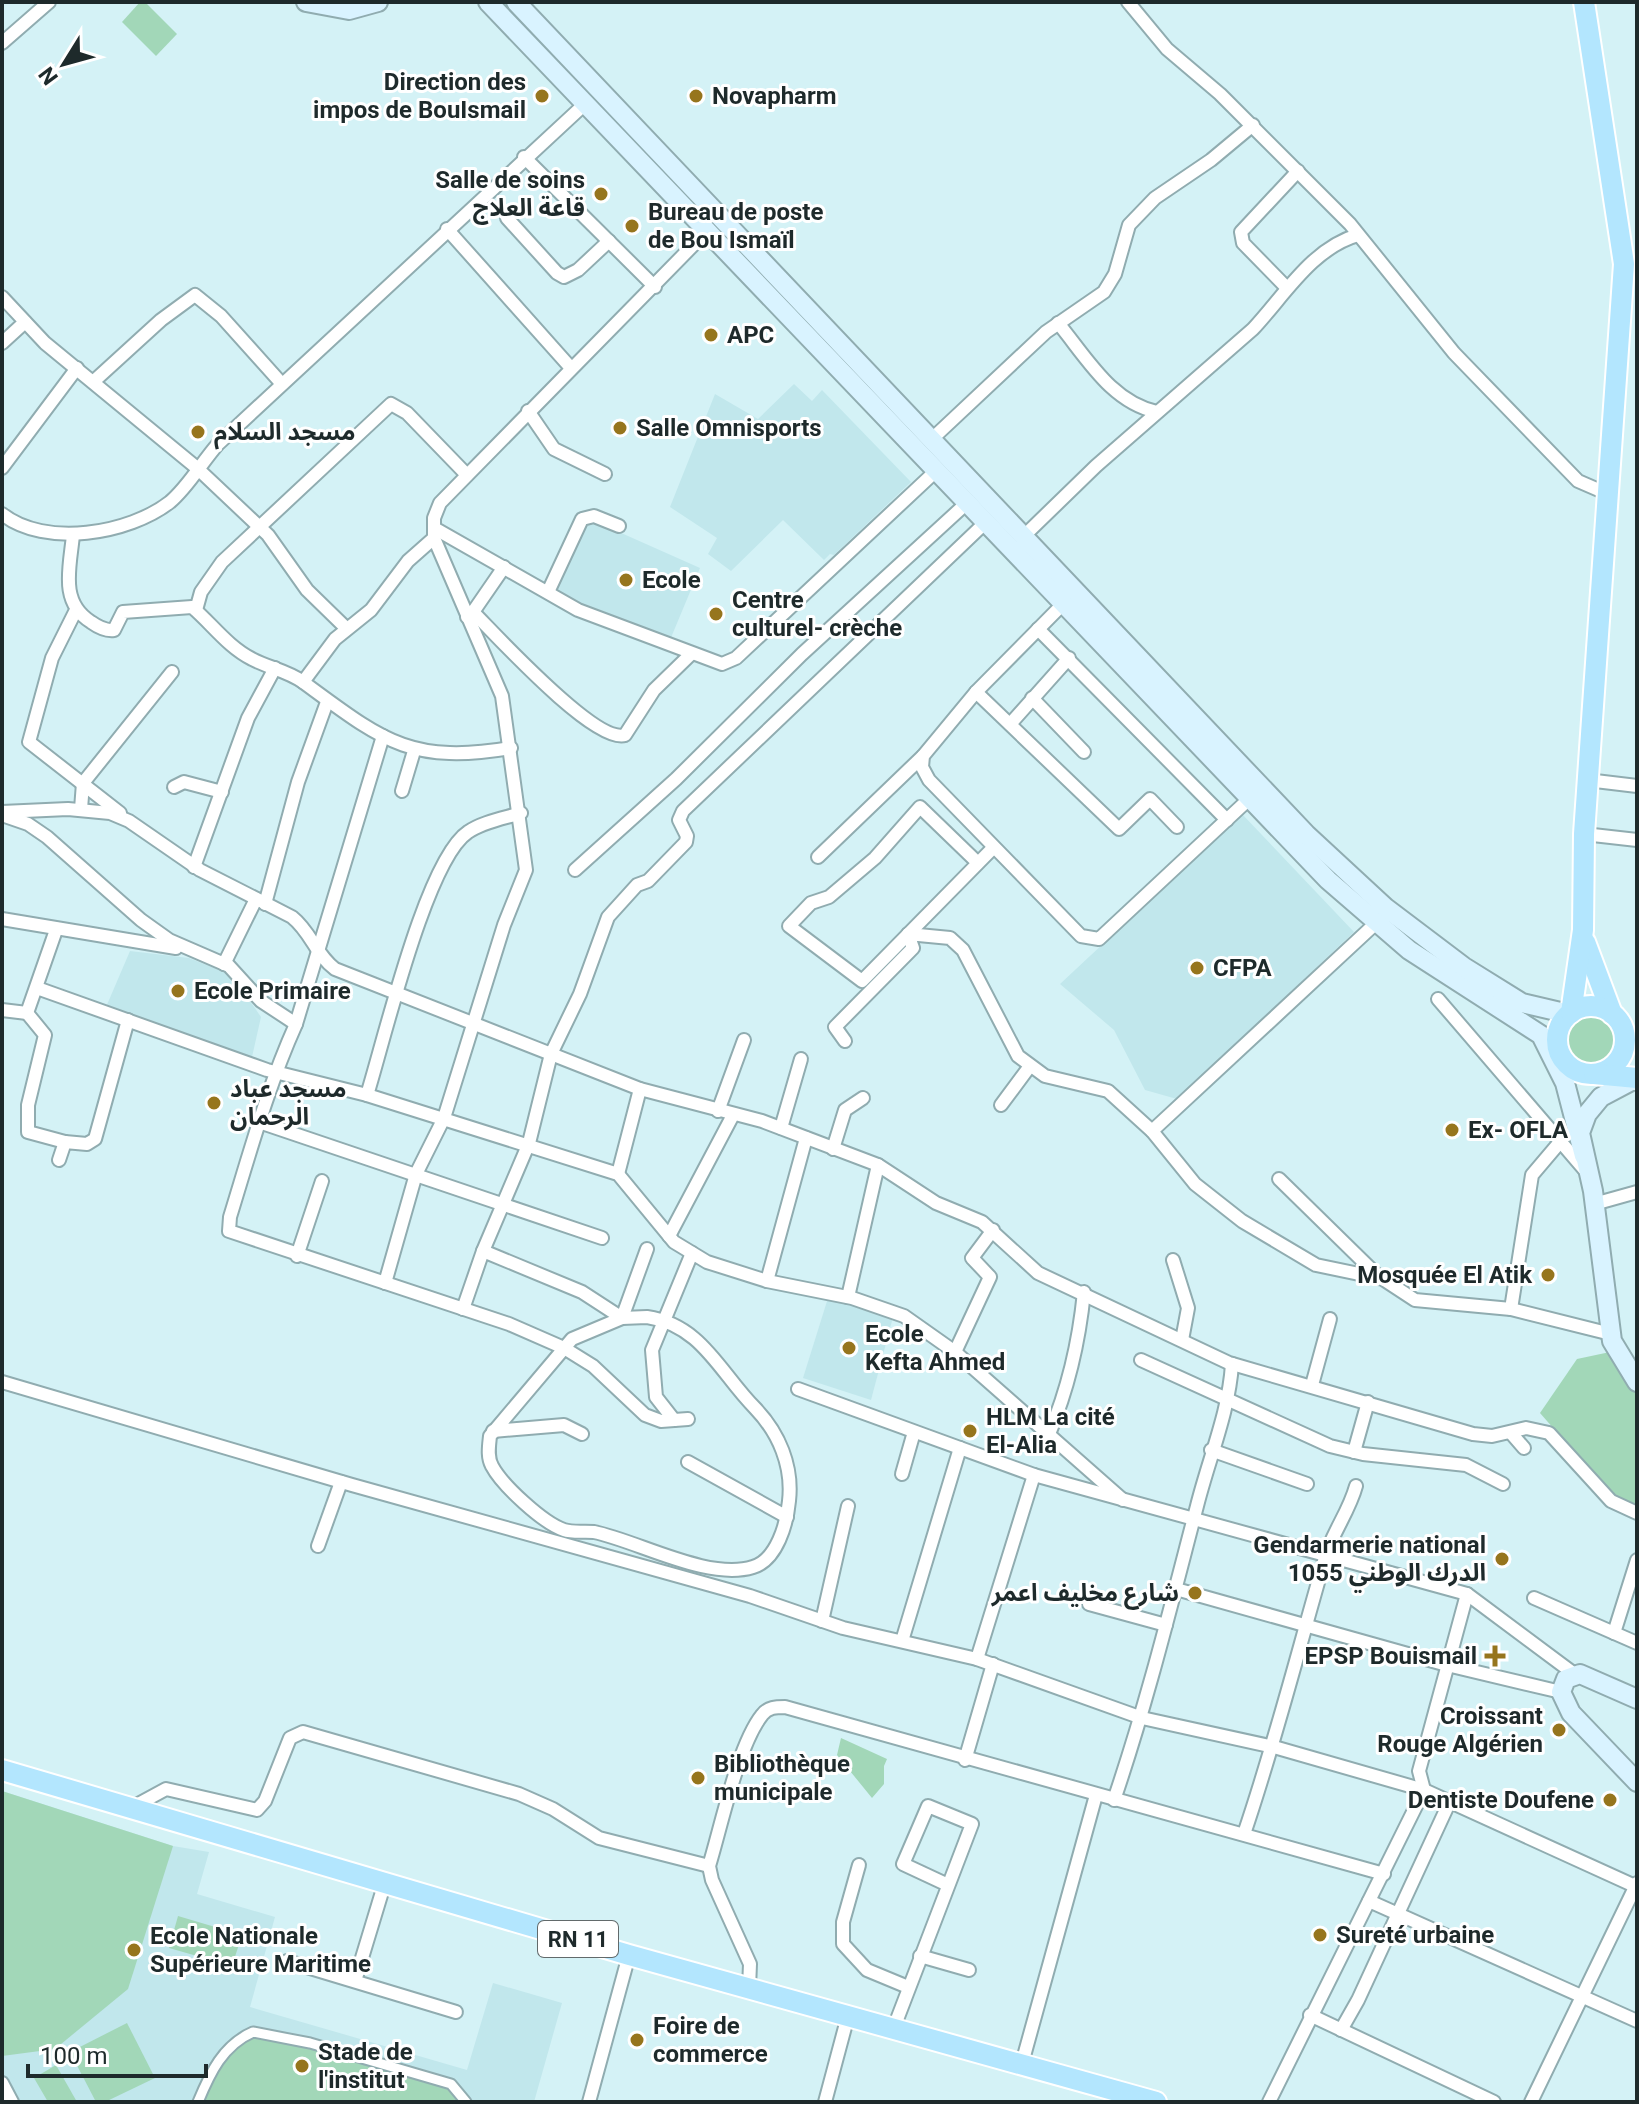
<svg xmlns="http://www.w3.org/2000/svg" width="1639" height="2104" font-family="Roboto,'Noto Sans Arabic',sans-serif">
<rect width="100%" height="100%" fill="#d4f2f6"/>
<g fill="#c1e7ec">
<polygon points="794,384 812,401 822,390 911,482 834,555 830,554 824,560 783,520 731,571 708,554 717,538 670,507 715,394 758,419"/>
<polygon points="592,520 700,568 670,640 553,592 582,524"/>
<polygon points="1242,814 1354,932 1177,1099 1145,1090 1114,1030 1060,984"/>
<polygon points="130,951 189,958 232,975 261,1017 252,1057 106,1007"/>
<polygon points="828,1298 893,1317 871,1400 803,1378"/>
<polygon points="2,1791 173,1846 209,1852 197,1894 275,1917 250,2007 467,2070 493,1983 562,2003 534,2102 2,2102"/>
</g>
<g fill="#a2d7b8">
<polygon points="140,2 145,2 177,34 156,56 122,22"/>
<circle cx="1590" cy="1040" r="25"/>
<polygon points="1610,1352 1637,1392 1637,1505 1612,1495 1540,1413 1577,1359"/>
<polygon points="841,1738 887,1759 884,1766 884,1784 872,1798 837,1755"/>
<polygon points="2,1791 173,1846 128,1989 55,2049 2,2056"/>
<polygon points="178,1916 242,1935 232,1966 169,1948"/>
<polygon points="127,2023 155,2078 105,2102 96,2102 70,2052"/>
<polygon points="253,2032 451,2084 466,2102 198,2102 229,2046"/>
<polygon points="56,2065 77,2102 48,2102 34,2078"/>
</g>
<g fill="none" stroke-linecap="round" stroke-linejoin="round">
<defs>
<path id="pedestrian" d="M198,2102C210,2073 223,2045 253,2032L310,2043L451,2084L466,2102"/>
<g id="minor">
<polyline points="1128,2 1167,49 1220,94 1350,224 1454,353 1578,481 1608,494"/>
<polyline points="2,43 49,2"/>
<polyline points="524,157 655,287"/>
<polyline points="507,218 557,273 564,277 578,270 609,241"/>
<polyline points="447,229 571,368"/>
<polyline points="1287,288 1243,243 1241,232 1298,171"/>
<polyline points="2,297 45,343 197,468 268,535 307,590 346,628"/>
<path d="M1058,323C1087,358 1111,402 1157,412"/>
<polyline points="2,343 25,322"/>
<polyline points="93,382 161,320 195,295 221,316 282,384"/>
<polyline points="528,411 554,449 605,474"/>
<polyline points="933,438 1046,332 1104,292 1115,274 1129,225 1155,198 1211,160 1253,125"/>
<polyline points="2,468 77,368"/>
<path d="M2,514C45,548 129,534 170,502C188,487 202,462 218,444L587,102"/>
<polyline points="434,528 578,610 722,664 736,658 938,469"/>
<path d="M73,535C70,567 59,602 91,622C98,627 106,631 114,630L123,612L192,607C212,624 228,647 252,659C269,668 288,671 303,682C382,740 410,765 511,748"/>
<path d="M1025,535L1096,466L1253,329C1284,296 1312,248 1358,235"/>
<polyline points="548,592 582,519 594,516 619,526"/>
<polyline points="1064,603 976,692 923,756 922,767 929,780 1081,936 1099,939 1249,799"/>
<polyline points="76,610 52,658 29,742 120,813"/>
<polyline points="196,610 201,592 222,562 391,404 407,413 467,475"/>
<polyline points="473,612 504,567"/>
<path d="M467,617L473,612C496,635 595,744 625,735L654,690L690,655"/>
<polyline points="1038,629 1227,820"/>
<polyline points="303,682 335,639 371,610 408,561 434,538"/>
<polyline points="976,692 1119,829 1150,799 1177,827"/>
<polyline points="1032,698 1084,752"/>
<polyline points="1011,723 1069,658"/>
<path d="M383,736L296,1024C268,1086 250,1152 230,1217L229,1231L509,1324L564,1348L593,1366L645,1415L661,1421L688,1419"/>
<polyline points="1587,780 1637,786"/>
<polyline points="174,787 184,782 222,792"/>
<polyline points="402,791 414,751"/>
<polyline points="81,809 83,783 172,672"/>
<path d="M2,812L68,809L110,813L129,821L200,870L292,917C311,932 316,955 335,969L640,1089L762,1121L878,1165L936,1203L982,1222L1038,1273L1229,1363L1473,1434L1492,1436L1526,1428L1549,1433L1611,1501L1637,1513"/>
<polyline points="2,815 28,824 47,837 141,920 169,940 229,966 261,1001 296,1024"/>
<polyline points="1584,834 1637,840"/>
<polyline points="818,857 923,756"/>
<path d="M978,863L920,807L875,858L829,897L811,903L789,926L862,981C905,937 949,893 993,848"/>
<polyline points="194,867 248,718 275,668"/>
<polyline points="575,870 676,779 802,654 969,501"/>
<polyline points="265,904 298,782 327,702"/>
<polyline points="2,919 176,948"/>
<polyline points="1375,924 1152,1131 1195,1184 1242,1221 1316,1265 1383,1279 1415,1300 1511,1309 1611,1334"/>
<polyline points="224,964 256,899"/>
<polyline points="37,988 267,1070 367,1095 618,1174 674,1242 707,1262 767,1281 852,1298 904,1316 955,1352 1123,1500"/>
<polyline points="1438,999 1584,1169"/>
<polyline points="2,1010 27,1013 56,930"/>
<polyline points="27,1013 45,1035 28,1105 28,1132 65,1142"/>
<polyline points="845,1041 835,1027 913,948 908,934 950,938 963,950 1018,1056 1045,1076 1108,1091 1152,1131"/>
<path d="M367,1095C384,1041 426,860 468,832C482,822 505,818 521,813"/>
<polyline points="1001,1105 1030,1066"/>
<polyline points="718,1111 744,1040"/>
<polyline points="259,1122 602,1238"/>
<polyline points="781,1128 801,1059"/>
<polyline points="833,1149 845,1110 863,1098"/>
<polyline points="59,1160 65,1142 87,1144 95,1139 128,1020"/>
<polyline points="618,1174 640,1089"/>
<polyline points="1279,1179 1379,1277"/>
<polyline points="1594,1204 1637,1192"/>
<polyline points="669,1236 733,1115"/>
<polyline points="483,1251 582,1292 622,1318 647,1249"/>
<polyline points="297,1256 322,1181"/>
<polyline points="1173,1260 1188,1308 1182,1340"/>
<polyline points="767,1281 806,1138"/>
<polyline points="385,1283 416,1174 444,1118 504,925 526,870 502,696 434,538 434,518 440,503 709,229"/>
<polyline points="848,1297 878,1165"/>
<polyline points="463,1309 483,1251 529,1143 551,1054 580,994 608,917 637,885 648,881 686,842 687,836 679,820 683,811 987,521"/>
<polyline points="1511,1309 1532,1175 1560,1142"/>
<path d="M647,1317C702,1325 720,1373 755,1408C779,1433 793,1466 789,1501C787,1523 777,1560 753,1567C708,1581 638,1541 594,1532C584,1531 573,1533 564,1530C543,1523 502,1485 492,1466C487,1457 489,1446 490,1436L572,1339L622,1318Z"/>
<polyline points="955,1352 990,1277 972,1258 993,1230"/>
<polyline points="1141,1360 1330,1446 1363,1454 1466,1465 1503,1484"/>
<polyline points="2,1382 352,1485 750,1596 843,1628 977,1659 1142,1718 1274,1747 1424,1790 1637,1887"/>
<polyline points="1312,1385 1330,1319"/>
<polyline points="798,1389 1034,1475 1467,1594 1573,1673"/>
<polyline points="674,1420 656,1397 652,1350 692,1253"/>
<polyline points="493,1431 564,1425 582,1434"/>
<polyline points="1511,1433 1524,1448"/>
<path d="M1049,1434C1069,1387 1079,1342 1084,1292"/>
<polyline points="1211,1450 1307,1484"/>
<polyline points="1354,1452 1368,1402"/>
<polyline points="688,1462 787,1517"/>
<polyline points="902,1474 914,1432"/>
<polyline points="318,1546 341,1482"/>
<polyline points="1176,1589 1447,1665 1561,1692"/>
<polyline points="1534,1598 1637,1643"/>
<polyline points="1089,1604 1166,1625"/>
<polyline points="822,1621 848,1506"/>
<polyline points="1614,1633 1637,1560"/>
<polyline points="902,1641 960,1448"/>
<polyline points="977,1659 1034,1475"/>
<polyline points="965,1760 993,1664"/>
<path d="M1114,1800C1147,1703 1171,1605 1197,1506C1209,1458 1229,1412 1232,1364"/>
<polyline points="131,1808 166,1789 257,1810 265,1801 290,1738 303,1732 519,1794 553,1809 599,1838 709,1866"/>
<path d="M1244,1834C1275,1743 1298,1651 1325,1558C1332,1533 1349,1512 1356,1486"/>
<polyline points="859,1865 843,1922 843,1944 867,1970 908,1987"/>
<polyline points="1369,1901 1637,2021"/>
<polyline points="920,1956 969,1970"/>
<polyline points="287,1961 456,2012"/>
<polyline points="355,1981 385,1882"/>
<path d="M749,1988L750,1964L712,1880L709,1866C721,1827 738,1745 762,1715C768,1707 776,1707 785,1707L1384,1874"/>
<polyline points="1310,2015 1494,2102"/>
<polyline points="893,2030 972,1824 928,1806 903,1864 948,1885"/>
<polyline points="1341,2030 1358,2000 1450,1801"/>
<polyline points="1021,2067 1096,1795"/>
<polyline points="2,2083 12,2102"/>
<polyline points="589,2102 629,1955"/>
<polyline points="825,2102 848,2016"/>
<polyline points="1269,2102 1424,1790 1419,1771 1467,1594"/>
<polyline points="1531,2102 1637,1883"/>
</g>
<g id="secondary">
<polyline points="306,2 349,10 378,2"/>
<polyline points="488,2 1328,880 1409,950 1541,1035 1565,1083 1584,1156"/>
<polyline points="516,2 1306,834 1386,908 1464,967 1522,1003 1569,1014"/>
<polyline points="1637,1078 1601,1097 1587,1114 1580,1133 1593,1191 1612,1341 1637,1382"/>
<polyline points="1637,1699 1580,1674 1566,1679 1561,1692 1571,1713 1637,1782"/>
</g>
<g id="primary">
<polyline points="1585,942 1612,1014"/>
<circle cx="1591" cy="1040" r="34"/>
<polyline points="1571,1013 1583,930 1584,834 1624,264 1584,2"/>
<polyline points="1594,1074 1637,1078"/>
<polyline points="2,1770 629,1955 1156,2102"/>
</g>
</defs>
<use href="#pedestrian" stroke="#90acb0" stroke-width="13"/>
<use href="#minor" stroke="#90acb0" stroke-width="16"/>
<use href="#secondary" stroke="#90acb0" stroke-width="22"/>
<use href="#primary" stroke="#fff" stroke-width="24"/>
<use href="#pedestrian" stroke="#fff" stroke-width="9"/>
<use href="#minor" stroke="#fff" stroke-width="12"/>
<use href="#secondary" stroke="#d9f3ff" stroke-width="18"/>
<use href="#primary" stroke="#b3e6fe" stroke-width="20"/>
</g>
<g fill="#96751d" stroke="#fff" stroke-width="3">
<circle cx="542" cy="96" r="8"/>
<circle cx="696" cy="96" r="8"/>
<circle cx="601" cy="194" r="8"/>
<circle cx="632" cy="226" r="8"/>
<circle cx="711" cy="335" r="8"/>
<circle cx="620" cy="428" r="8"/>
<circle cx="198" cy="432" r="8"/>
<circle cx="626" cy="580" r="8"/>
<circle cx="716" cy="614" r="8"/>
<circle cx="1197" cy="968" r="8"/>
<circle cx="178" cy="991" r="8"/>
<circle cx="214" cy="1103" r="8"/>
<circle cx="1452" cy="1130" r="8"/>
<circle cx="1548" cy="1275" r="8"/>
<circle cx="849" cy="1348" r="8"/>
<circle cx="970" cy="1431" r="8"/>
<circle cx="1502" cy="1559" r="8"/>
<circle cx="1195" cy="1593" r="8"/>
<path d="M1491 1644h8v8h8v8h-8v8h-8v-8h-8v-8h8z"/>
<circle cx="1559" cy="1730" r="8"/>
<circle cx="698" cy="1778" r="8"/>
<circle cx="1610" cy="1800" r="8"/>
<circle cx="1320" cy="1935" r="8"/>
<circle cx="134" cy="1950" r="8"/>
<circle cx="637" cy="2040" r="8"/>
<circle cx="302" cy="2066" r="8"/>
</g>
<g text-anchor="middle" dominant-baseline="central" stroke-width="6" stroke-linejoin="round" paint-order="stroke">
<rect fill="#fff" stroke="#626a6b" stroke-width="2" x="538" y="1921" width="80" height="36" rx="6"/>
<g font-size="22" font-weight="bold" fill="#1e2a2b">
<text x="578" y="1939">RN 11</text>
</g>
<g font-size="24" font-weight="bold" fill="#1e2a2b" stroke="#fff" text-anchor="start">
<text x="526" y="82" text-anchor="end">Direction des<tspan x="526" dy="28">impos de BouIsmail</tspan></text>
<text x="712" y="96">Novapharm</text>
<text x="585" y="180" text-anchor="end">Salle de soins<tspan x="585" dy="28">قاعة العلاج</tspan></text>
<text x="648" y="212">Bureau de poste<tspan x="648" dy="28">de Bou Ismaïl</tspan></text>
<text x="727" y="335">APC</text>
<text x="636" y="428">Salle Omnisports</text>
<text x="214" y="432">مسجد السلام</text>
<text x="642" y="580">Ecole</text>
<text x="732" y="600">Centre<tspan x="732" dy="28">culturel- crèche</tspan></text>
<text x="1213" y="968">CFPA</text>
<text x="194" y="991">Ecole Primaire</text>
<text x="230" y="1089">مسجد عباد<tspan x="230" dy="28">الرحمان</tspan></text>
<text x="1468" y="1130">Ex- OFLA</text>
<text x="1532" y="1275" text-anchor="end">Mosquée El Atik</text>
<text x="865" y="1334">Ecole<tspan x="865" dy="28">Kefta Ahmed</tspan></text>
<text x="986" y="1417">HLM La cité<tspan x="986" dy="28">El-Alia</tspan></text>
<text x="1486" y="1545" text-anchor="end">Gendarmerie national<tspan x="1486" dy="28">1055 الدرك الوطني</tspan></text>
<text x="1179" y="1593" text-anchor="end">شارع مخليف اعمر</text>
<text x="1477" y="1656" text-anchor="end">EPSP Bouismail</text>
<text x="1543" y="1716" text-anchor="end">Croissant<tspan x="1543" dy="28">Rouge Algérien</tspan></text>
<text x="714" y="1764">Bibliothèque<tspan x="714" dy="28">municipale</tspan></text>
<text x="1594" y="1800" text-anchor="end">Dentiste Doufene</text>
<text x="1336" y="1935">Sureté urbaine</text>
<text x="150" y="1936">Ecole Nationale<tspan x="150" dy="28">Supérieure Maritime</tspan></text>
<text x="653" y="2026">Foire de<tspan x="653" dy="28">commerce</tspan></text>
<text x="318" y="2052">Stade de<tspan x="318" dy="28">l'institut</tspan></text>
</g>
</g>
<rect width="1639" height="2104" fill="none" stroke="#1e2a2b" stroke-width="8"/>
<g transform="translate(64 64) rotate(233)" stroke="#ffffff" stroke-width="6" paint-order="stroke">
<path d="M0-6L14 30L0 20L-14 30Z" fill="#1e2a2b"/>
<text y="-12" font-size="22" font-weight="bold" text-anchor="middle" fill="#1e2a2b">N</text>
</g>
<path d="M28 2064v12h178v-12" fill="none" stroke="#1e2a2b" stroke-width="4"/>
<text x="40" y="2064" font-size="24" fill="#1e2a2b" stroke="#ffffff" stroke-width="6" paint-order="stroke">100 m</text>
</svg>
